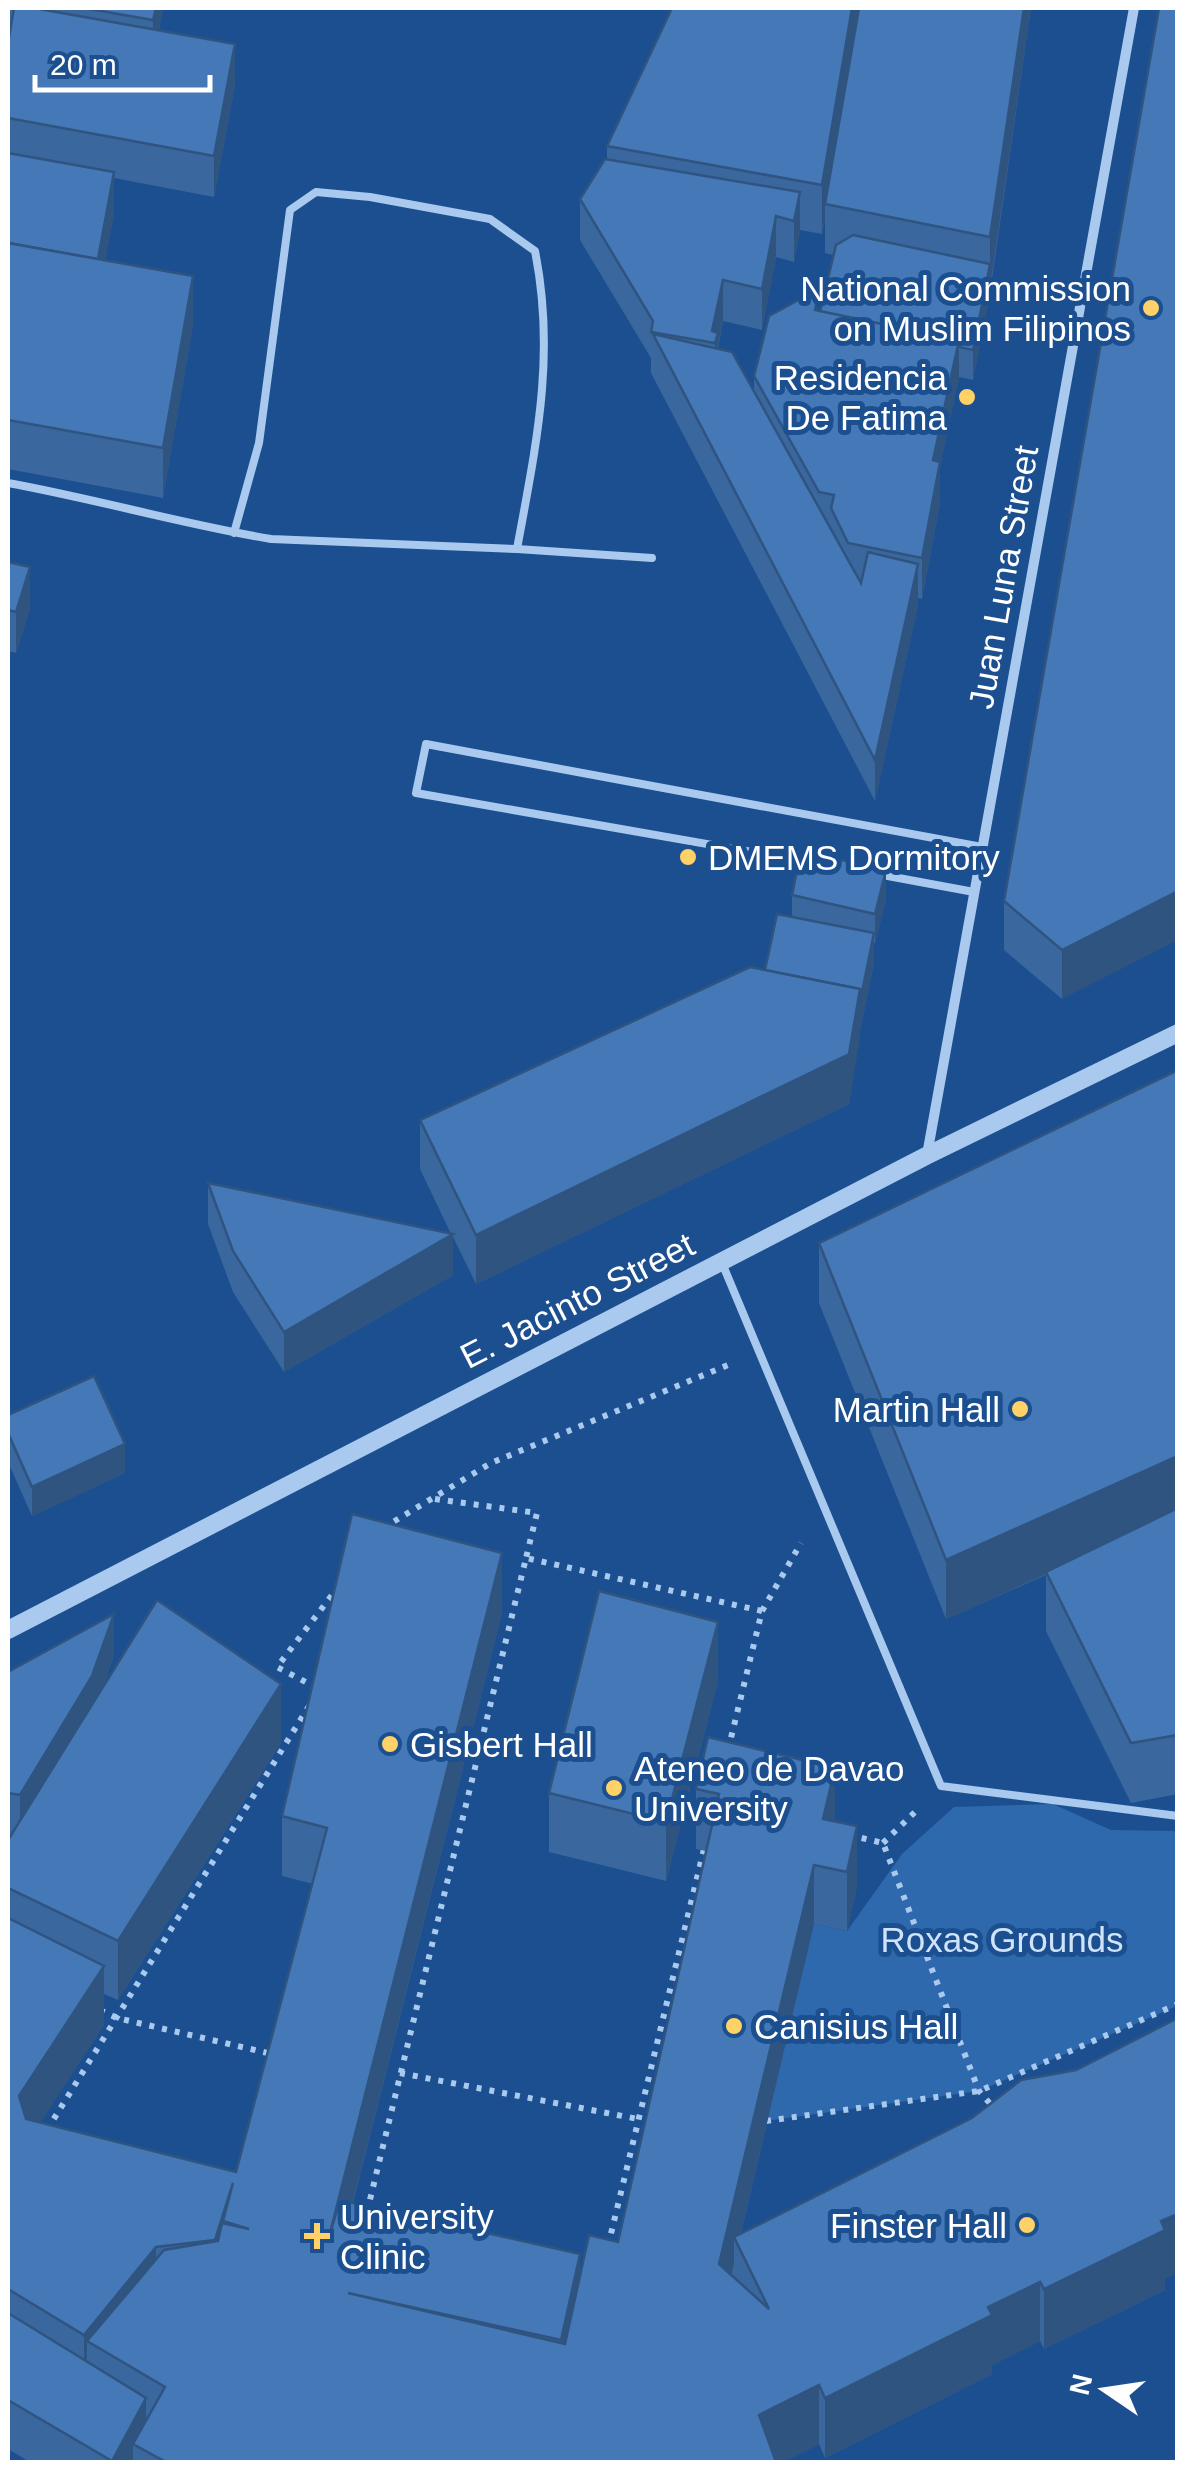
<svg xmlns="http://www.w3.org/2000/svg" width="1185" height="2470" font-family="Arial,sans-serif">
<rect width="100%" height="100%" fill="#1b4f8f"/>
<polygon fill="#2e69ad" points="1053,1804 1111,1830 1177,1831 1177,2006 979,2091 766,2121 814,1924 847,1931 902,1854 954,1807"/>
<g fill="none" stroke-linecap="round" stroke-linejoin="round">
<g stroke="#a9c9ee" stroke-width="6" stroke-dasharray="5 8" stroke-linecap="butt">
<polyline points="435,1499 537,1513 526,1558"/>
<polyline points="383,1528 491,1463 728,1365"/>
<polyline points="762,1611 801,1543"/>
<polyline points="317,1688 277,1667 339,1586"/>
<polyline points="849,1835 883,1843 979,2091 993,2107"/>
<polyline points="883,1843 918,1809"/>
<polyline points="100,2010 117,2018 272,2054"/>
<polyline points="400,2073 638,2119"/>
<polyline points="766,2121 979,2091 1178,2004"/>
<polyline points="47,2130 309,1706"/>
<polyline points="367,2212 526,1558 762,1611 728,1750"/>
<polyline points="608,2246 705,1845"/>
</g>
<g stroke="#a9c9ee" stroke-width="8">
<path d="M8,483C96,499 182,524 271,539L517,549C536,445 556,356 535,251L490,219L370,197L316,192L290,210L259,443L234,533"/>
<polyline points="517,549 652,558"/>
<polyline points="804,861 416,793 426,744 982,847"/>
<polyline points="877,874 974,892"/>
<polyline points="722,1263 941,1786 1178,1816"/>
</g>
<polyline stroke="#a9c9ee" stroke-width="10" points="927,1155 1134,8"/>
<polyline stroke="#a9c9ee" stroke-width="18" points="8,1630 926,1156 1178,1033"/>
</g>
<g fill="#3a679d" fill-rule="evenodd">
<polygon points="8,8 163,8 159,30 235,85 214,197 114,178 114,213 105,260 193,325 163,498 8,469 8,43 9,35 8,34"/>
<path d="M672,8H1031L990,293L973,380L959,377L940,466V503L922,599L918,598V605L875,801L651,373V358L580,240V199L607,159V146ZM825,219V253L833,255L820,312L754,376V392L718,349L723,321L762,330L776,257L794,262L800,230L822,234Z"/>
<polygon points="1159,8 1062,999 1004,950 1004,901"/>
<polygon points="8,562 30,608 16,653 8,651"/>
<polygon points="792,895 886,899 875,943 874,943 874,963 860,1031 849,1104 476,1284 453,1237 453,1275 284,1372 233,1292 208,1224 208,1183 451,1234 420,1169 420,1120 765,970 792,917"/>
<polygon points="1178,1070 1178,1794 1131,1803 1046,1631 1046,1575 946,1619 819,1303 819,1243"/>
<polygon points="8,1415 125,1473 32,1516 8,1462"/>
<polygon points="502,1613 353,2203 580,2277 618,2242 706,1851 696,1849 696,1789 835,1821 857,1886 847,1931 814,1924 741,2233 1165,2279 1165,2290 1044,2349 1040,2341 992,2365 992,2374 825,2458 819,2444 783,2462 30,2462 8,2449 8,1840 11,1834 8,1833 8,1672 114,1655 103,1687 281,1743 118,2000 104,1994 104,2025 40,2122 236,2172 313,1884 282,1876 282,1816"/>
<polygon points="718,1681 666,1881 549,1852 549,1793"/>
</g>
<g fill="#305480">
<polygon points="156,8 163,8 153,61 153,20"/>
<polygon points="852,8 860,8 825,204 825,219 822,234 822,185"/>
<polygon points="1024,8 1031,8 990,287 990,237"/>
<polygon points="235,44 235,85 214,197 214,156"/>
<polygon points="114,172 114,213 98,301 98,261"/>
<polygon points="800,192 800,233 794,262 794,221"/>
<polygon points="776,216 776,257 762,330 762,289"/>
<polygon points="990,264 990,293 973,380 973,350"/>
<polygon points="193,276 193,325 163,498 163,448"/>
<polygon points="723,280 723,321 718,345 718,373 715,384 715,343 712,331"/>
<polygon points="959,340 959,380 940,466 940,503 922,599 922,558 933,460"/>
<polygon points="918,564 918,605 875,801 875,760"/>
<polygon points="30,567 30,608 16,653 16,612"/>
<polygon points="886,870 886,899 875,943 875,914"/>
<polygon points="1178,891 1178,940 1062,999 1062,950"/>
<polygon points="874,933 874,963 860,1031 860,1002"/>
<polygon points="860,989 860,1038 849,1104 476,1284 476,1235"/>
<polygon points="453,1234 453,1275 284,1372 284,1332"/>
<polygon points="125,1444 125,1473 32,1516 32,1487"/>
<polygon points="1178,1456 1178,1515 946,1619 946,1560"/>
<polygon points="502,1553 502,1613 328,2300 328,2241"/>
<polygon points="114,1614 114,1655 92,1717 20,1836 20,1795"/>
<polygon points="718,1622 718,1681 666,1881 666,1822"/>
<polygon points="281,1684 281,1743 118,2000 118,1941"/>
<polygon points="835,1768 835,1827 823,1819"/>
<polygon points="857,1826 857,1886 847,1931 847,1872"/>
<polygon points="814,1865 814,1924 738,2245 734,2237 734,2264 719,2323 719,2264"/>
<polygon points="104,1966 104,2025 19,2156 19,2096"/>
<polygon points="233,2183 223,2221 223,2273 215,2299 215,2240"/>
<polygon points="1178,2214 1178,2273 1165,2279 1165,2290 1044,2349 1044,2289"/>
<polygon points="156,2247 156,2306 87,2341 87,2391 84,2395 84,2335"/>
<polygon points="580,2254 580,2313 561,2400 561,2340"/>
<polygon points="1040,2282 1040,2341 992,2365 992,2374 825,2458 825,2398 988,2307"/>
<polygon points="819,2385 819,2444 783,2462 759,2462 759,2415"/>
<polygon points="146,2398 146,2447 133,2444 133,2462 112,2462"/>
</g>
<g fill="#4478b7" stroke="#305480" stroke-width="2.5">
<polygon points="14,8 34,8 235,44 214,156 8,118 8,43"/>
<polygon points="84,8 156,8 153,20"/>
<polygon points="672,8 852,8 822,185 607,146"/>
<polygon points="859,8 1024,8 990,237 825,204"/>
<polygon points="1159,8 1178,8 1178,891 1062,950 1004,901"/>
<polygon points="8,153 114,172 98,259 8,243"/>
<polygon points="605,159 800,192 794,221 776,216 762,289 723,280 712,331 718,333 715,343 651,332 653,321 580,199"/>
<polygon points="853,235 990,264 973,350 959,347 959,340 820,312 836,245"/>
<polygon points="8,243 193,276 163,448 8,420"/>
<polygon points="819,289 815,310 959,340 933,460 940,462 922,558 848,543 831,508 834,495 819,492 754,376 769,316"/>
<polygon points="653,334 732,352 861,583 868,552 918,564 875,760"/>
<polygon points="8,562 30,567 16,612 8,610"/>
<polygon points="801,851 886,870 875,914 792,895"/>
<polygon points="777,914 874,933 860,1002 860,989 765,970"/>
<polygon points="750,967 860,989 849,1054 476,1235 420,1120"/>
<polygon points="1178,1070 1178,1456 946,1560 819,1243"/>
<polygon points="208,1183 453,1234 284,1332 233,1251"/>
<polygon points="94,1376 125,1444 32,1487 8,1433 8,1415"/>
<polygon points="1178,1508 1178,1735 1131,1743 1046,1572"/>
<polygon points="352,1514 502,1553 328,2241 340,2200 580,2254 561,2340 348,2293 565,2344 589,2235 618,2242 719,1794 696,1789 708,1737 835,1768 823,1819 857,1826 847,1872 814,1865 719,2264 769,2309 734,2237 972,2118 1021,2080 1076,2070 1178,2018 1178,2214 1161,2221 1165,2230 1044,2289 1040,2282 988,2307 992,2315 825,2398 819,2385 759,2415 776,2462 166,2462 133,2444 165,2387 87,2341 164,2250 218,2241 222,2223 249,2229 223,2221 233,2183 215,2240 156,2247 84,2335 8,2289 8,1918 104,1966 19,2096 26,2119 236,2172 327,1828 282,1816"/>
<polygon points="599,1591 718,1622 666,1822 549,1793"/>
<polygon points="157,1600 281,1684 118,1941 8,1888 8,1840"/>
<polygon points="114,1614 92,1676 20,1795 8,1793 8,1672"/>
<polygon points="8,2313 146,2398 112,2461 8,2400"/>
</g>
<g fill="#ffd166" stroke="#1b4f8f" stroke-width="4">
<circle cx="1151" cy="308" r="10"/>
<circle cx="967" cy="397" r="10"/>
<circle cx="688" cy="857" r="10"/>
<circle cx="1020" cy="1409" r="10"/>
<circle cx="390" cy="1744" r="10"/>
<circle cx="614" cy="1788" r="10"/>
<circle cx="734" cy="2026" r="10"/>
<circle cx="1027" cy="2225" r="10"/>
<path d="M312 2221h10v10h10v10h-10v10h-10v-10h-10v-10h10z"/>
</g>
<g text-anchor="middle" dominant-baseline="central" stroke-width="10" stroke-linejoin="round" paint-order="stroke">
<g font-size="35" fill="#fff" stroke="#1b4f8f" text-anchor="start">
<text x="1131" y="288" text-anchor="end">National Commission<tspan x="1131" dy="40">on Muslim Filipinos</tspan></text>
<text x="947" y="377" text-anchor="end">Residencia<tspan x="947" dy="40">De Fatima</tspan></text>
<text x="708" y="857">DMEMS Dormitory</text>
<text x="1000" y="1409" text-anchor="end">Martin Hall</text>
<text x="410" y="1744">Gisbert Hall</text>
<text x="634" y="1768">Ateneo de Davao<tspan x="634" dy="40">University</tspan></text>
<text x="754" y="2026">Canisius Hall</text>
<text x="340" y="2216">University<tspan x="340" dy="40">Clinic</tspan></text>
<text x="1007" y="2225" text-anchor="end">Finster Hall</text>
</g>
<g font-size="35" fill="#fff" stroke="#1b4f8f">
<text transform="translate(1003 577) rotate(-80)">Juan Luna Street</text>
<text transform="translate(577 1300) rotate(-27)">E. Jacinto Street</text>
</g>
<g font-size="35" fill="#cfe3fa" stroke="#1b4f8f">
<text x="1002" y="1939">Roxas Grounds</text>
</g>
</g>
<rect width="1185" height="2470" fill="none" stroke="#ffffff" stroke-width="20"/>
<g transform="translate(1105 2390) rotate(283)" stroke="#1b4f8f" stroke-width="8" paint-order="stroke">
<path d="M0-8L18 38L0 25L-18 38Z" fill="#ffffff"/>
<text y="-15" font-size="28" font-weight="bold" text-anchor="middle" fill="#ffffff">N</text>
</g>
<path d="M35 75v15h175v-15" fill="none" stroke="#ffffff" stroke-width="5"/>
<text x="50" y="75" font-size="30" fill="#ffffff" stroke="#1b4f8f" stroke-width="8" paint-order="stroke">20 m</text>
</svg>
